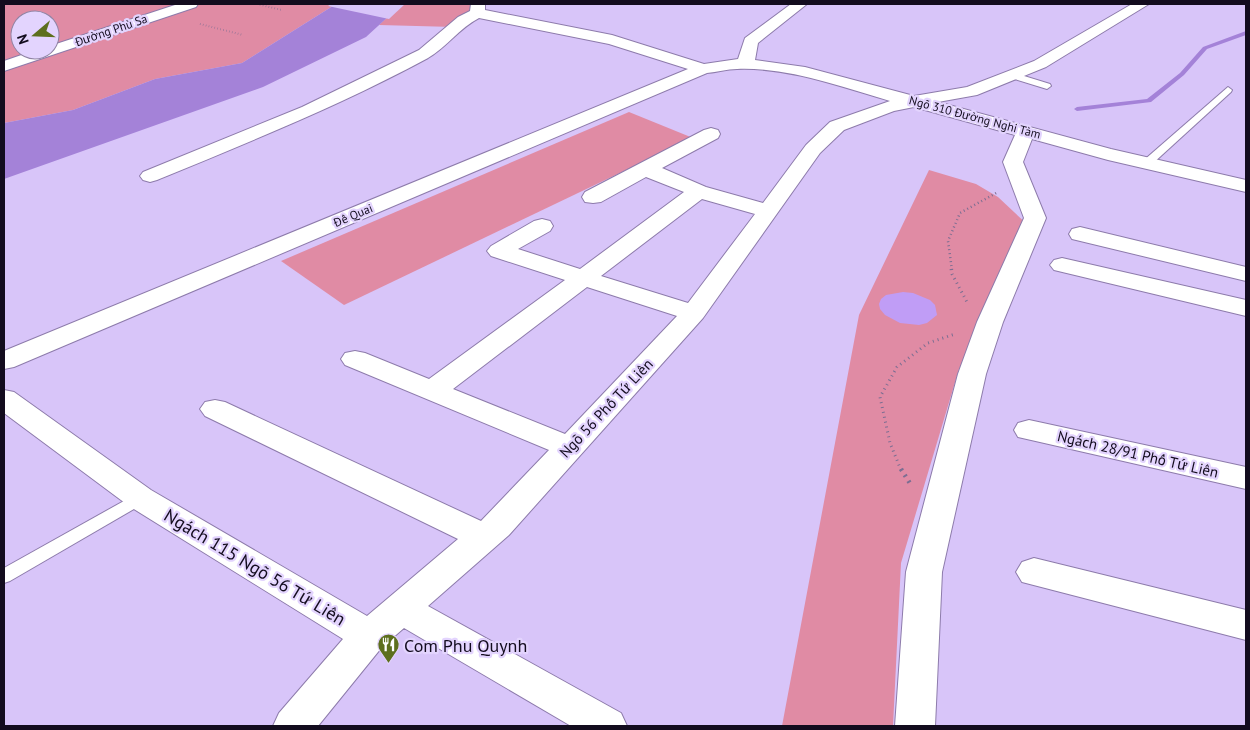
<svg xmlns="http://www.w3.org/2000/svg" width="1250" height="730" font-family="'PT Sans',sans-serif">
<rect width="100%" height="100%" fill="#d8c5f9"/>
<g fill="#e08ba4" fill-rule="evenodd">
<path d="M4,4H336L242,63L155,79L73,110L4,123ZM20,20H50V50H20Z"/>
<polygon points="402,4 478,4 477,13 454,27 379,25"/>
<polygon points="629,112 693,138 344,305 281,261"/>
<polygon points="929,170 976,184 998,197 1031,228 975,344 959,369 901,563 893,726 782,726 859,315"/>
</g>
<polygon fill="#a482d8" points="336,4 402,4 366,37 263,87 4,179 4,123 73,110 155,79 242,63"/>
<polygon fill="#d8c5f9" points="331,4 405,4 389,19 328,6"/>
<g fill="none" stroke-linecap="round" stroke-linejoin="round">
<polygon fill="#a482d8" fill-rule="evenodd" points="1246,31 1246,35 1207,49 1184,75 1151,102 1077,111 1074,109 1077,107 1147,99 1180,73 1203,47"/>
</g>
<polygon fill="#c09df6" points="903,292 913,293 930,300 935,305 937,315 927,323 919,325 900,323 885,315 880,309 879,304 881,299 886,295"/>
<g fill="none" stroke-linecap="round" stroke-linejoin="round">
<defs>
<g id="service">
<polygon points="1011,72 1050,84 1051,86 1047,89 1008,77 1008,73"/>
<polygon points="1228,87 1232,90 1231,92 1151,165 1143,165 1143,161"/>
<polygon points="140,492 146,494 148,498 146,502 10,581 4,583 4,568"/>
</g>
<g id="minor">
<polygon points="178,4 198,4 196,7 4,71 4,61 36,50 50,50 50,46"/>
<path d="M471,4H485V10L612,35L704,64L738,59L745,38L791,4H807L758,43L755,60L805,67L914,96L967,87L1034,61L1132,4H1149L1046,67L977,95L938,102L1111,149L1246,180V192L1108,160L1032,139L1023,162L1046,218L1003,322L986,374L942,572L935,726H895L906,572L958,374L977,322L1024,218L1003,162L1015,135L914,107L894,111L844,130L820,153L703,318L509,535L428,606L621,713L627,726H571L404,628L382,647L318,726H273L279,713L343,639L129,506L4,413V390L14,392L151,490L367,616L458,539L205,416L200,409L205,402L215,400L225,402L481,521L549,450L345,365L341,359L345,353L355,351L365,353L429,379L565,280L491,256L487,251L491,246L534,221L542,219L550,221L553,226L550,231L518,249L580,269L684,192L646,177L601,202L593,203L585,202L582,197L585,192L704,130L711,128L718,130L720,134L718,138L662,168L706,187L763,203L806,145L830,122L890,101C841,87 789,67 737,69C727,69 717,72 707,73L14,367L4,369V351L688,69L609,44L479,18C459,28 447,47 428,58C341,105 249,142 157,180L150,182L143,180L140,176L143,172L302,107L419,50L458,17L470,11ZM702,199L755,214L688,303L601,276ZM587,287L677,316L565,434L453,389Z"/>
<polygon points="1080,227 1246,267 1246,281 1072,239 1069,234 1072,229"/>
<polygon points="1062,258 1246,300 1246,316 1054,270 1050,265 1054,260"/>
<polygon points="1029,420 1246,467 1246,489 1018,437 1014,430 1018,423"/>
<polygon points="1034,558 1246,610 1246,640 1022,582 1016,572 1022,562"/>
</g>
</defs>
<use href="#service" stroke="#8d7bab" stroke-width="2"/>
<use href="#minor" stroke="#8d7bab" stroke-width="2"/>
<g stroke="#7c6e92" stroke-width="2" stroke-dasharray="0.5 2.5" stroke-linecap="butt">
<polyline points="257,4 282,10"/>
<polyline points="200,24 243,35"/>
</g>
<polyline stroke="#7c6e92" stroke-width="2.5" stroke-dasharray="1 3" stroke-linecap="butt" points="952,270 948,241 960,213 998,192"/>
<g stroke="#7c6e92" stroke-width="3" stroke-dasharray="1 4" stroke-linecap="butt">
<polyline points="951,269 952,274 967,302"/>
<polyline points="901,470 890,443 880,397 897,367 928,343 955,334"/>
</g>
<polyline stroke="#7c6e92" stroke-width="4.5" stroke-dasharray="2 5" stroke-linecap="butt" points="901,469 911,485"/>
<use href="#service" fill="#fff" fill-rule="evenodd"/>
<use href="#minor" fill="#fff" fill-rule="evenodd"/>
</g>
<defs>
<symbol id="restaurant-pin" viewBox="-11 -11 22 30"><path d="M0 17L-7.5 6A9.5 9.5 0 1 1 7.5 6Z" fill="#5d6f1d" stroke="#e3d4fe"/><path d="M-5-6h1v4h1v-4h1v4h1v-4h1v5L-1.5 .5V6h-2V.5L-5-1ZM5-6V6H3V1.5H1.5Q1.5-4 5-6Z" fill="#fff"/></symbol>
</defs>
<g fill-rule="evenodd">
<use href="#restaurant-pin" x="376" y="632" width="25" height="34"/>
</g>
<g text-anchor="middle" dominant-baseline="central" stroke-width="4.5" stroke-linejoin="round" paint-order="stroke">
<g font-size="12" fill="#130c1e" stroke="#e3d4fe">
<text transform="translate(111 30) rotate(-19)">Đường Phù Sa</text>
<text transform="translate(975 117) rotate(15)">Ngõ 310 Đường Nghi Tàm</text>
<text transform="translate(353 215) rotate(-23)">Đê Quai</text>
</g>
<g font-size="15" fill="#130c1e" stroke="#e3d4fe">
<text transform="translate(606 408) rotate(-47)">Ngõ 56 Phố Tứ Liên</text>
<text transform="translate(1138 454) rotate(13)">Ngách 28/91 Phố Tứ Liên</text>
</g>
<g font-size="18" fill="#130c1e" stroke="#e3d4fe">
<text transform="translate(255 567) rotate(31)">Ngách 115 Ngõ 56 Tứ Liên</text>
</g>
<g font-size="18" fill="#130c1e" stroke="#e3d4fe" text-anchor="start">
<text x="404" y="645">Com Phu Quynh</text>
</g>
</g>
<rect width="1250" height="730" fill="none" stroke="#130c1e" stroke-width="10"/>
<g transform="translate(35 35) rotate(251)"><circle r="24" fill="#e3d4fe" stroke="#9084a4"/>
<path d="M0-4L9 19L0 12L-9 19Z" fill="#5d6f1d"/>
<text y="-8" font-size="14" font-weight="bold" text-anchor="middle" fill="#130c1e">N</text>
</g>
</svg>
